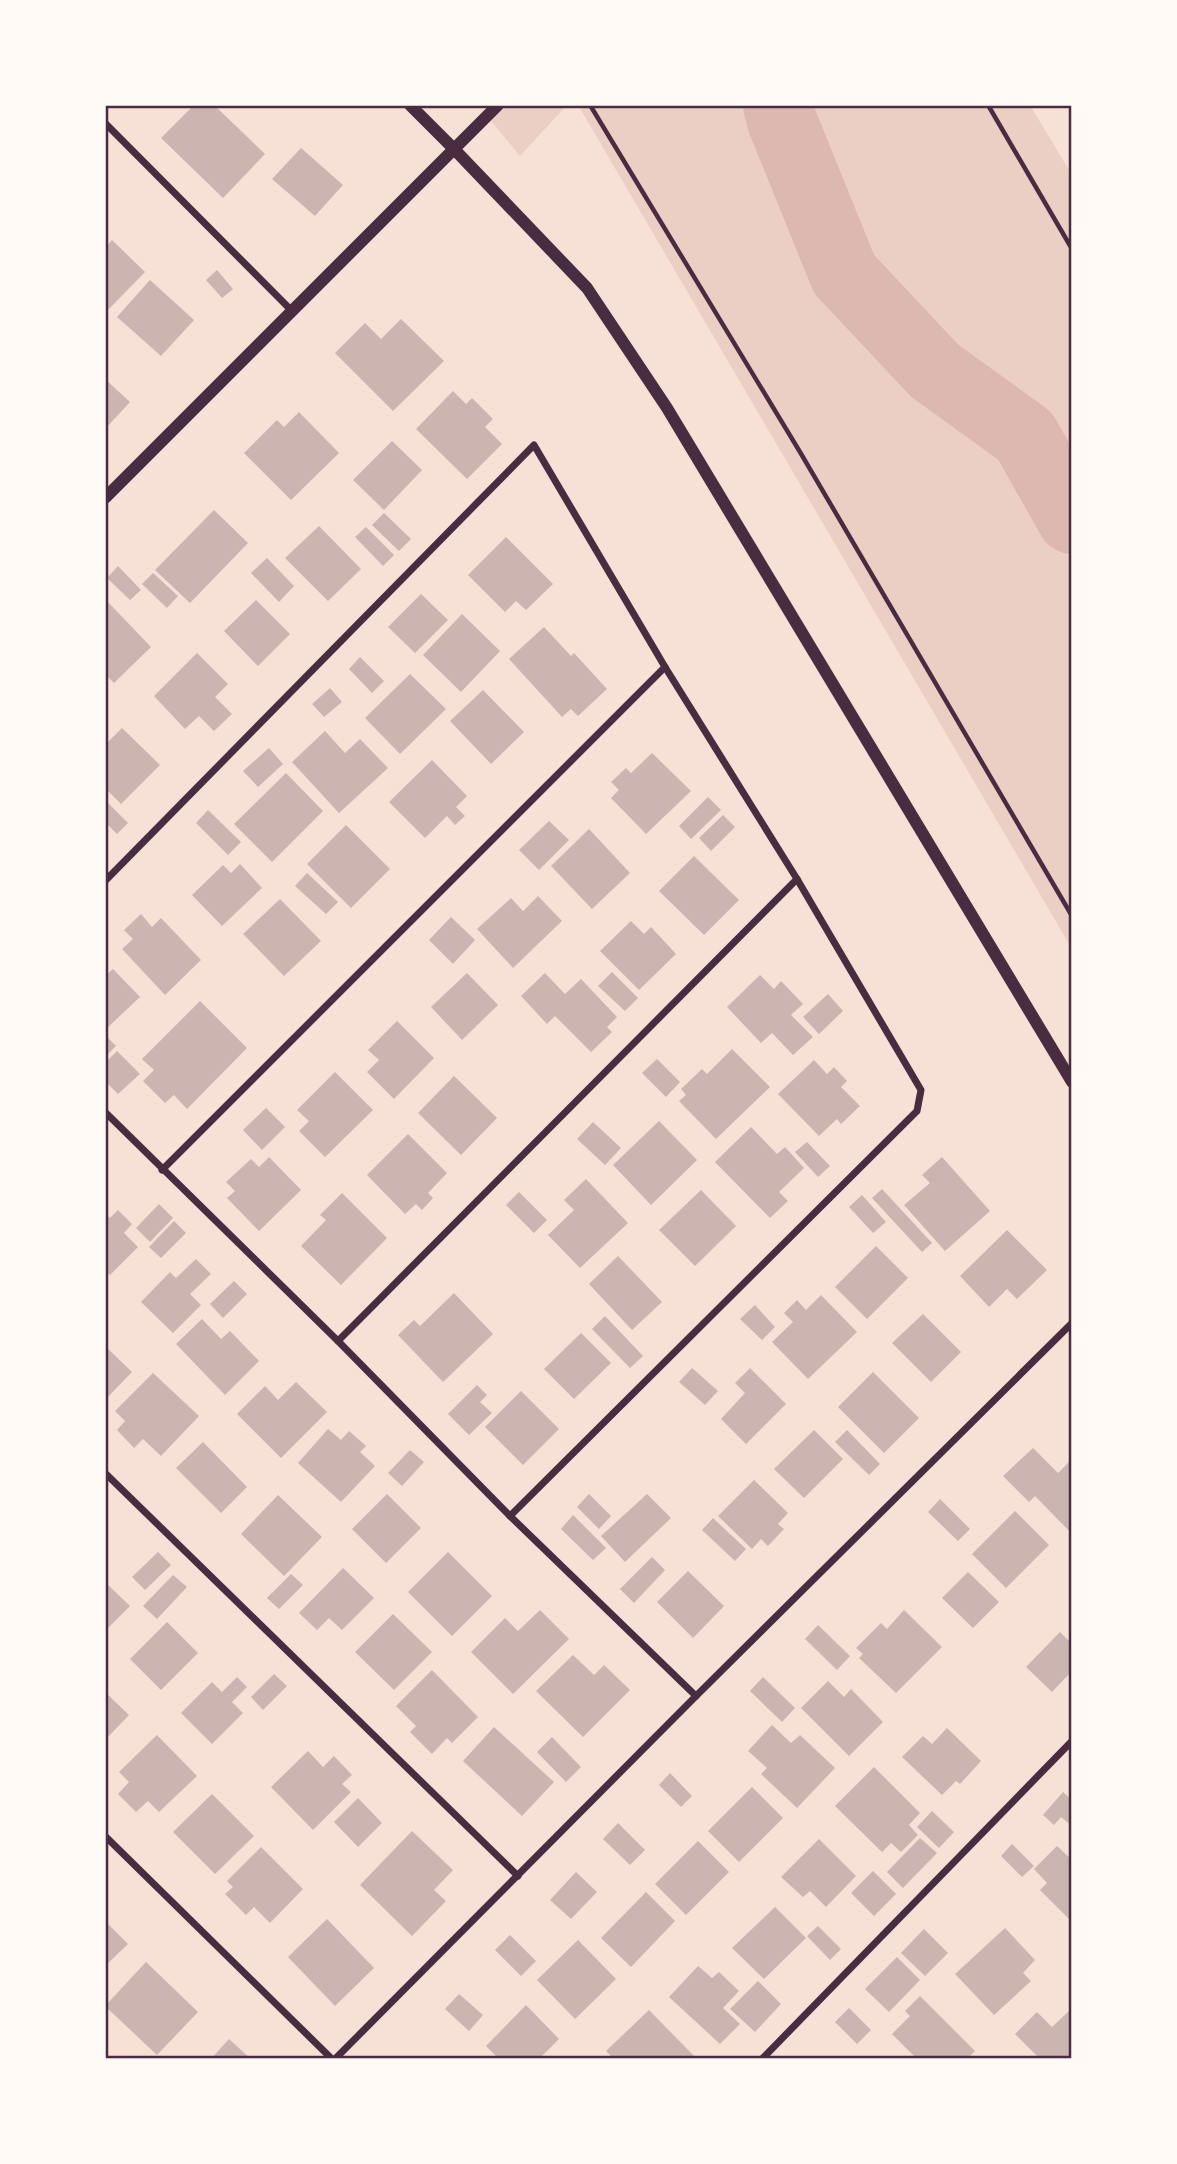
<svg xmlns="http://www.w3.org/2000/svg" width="1177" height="2164" font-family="'PT Sans',sans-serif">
<rect width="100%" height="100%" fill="#f7e1d7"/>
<g fill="#ebcfc5">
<polygon points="498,105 567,105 520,156 487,116"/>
<polygon points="578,105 1030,105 1072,175 1072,949"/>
</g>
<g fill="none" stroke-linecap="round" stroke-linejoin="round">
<polyline stroke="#dcb8b0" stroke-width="70" points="778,105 782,121 844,274 935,371 1025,436 1072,519"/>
</g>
<g fill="#ccb4b1">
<polygon points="194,105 214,105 265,154 223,198 161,138"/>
<polygon points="301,148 343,185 315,216 272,179"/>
<polygon points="112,240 145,272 105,313 105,248"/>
<polygon points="217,270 233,289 222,298 206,280"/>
<polygon points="150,280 194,320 161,356 117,317"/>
<polygon points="401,319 444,361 393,411 335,353 365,323 381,339"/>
<polygon points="105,379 130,402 105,429"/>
<polygon points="453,391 466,404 472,398 493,419 485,427 502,444 467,479 416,429"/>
<polygon points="299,412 339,453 291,500 244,453 277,420 284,427"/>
<polygon points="392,441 422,470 384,510 353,480"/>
<polygon points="214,510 248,543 190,603 155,570"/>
<polygon points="384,513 411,539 399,551 372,525"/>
<polygon points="319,526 361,569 328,601 285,558"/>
<polygon points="366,527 394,555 383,566 355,537"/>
<polygon points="506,537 553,584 526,610 516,601 505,612 468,575"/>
<polygon points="267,558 294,586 279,602 251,573"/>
<polygon points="118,566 141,590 130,600 107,578"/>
<polygon points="153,573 178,596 167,608 142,584"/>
<polygon points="421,594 448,620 415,653 388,627"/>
<polygon points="105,599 151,647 114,683 105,674"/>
<polygon points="256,600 290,634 258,666 224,631"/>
<polygon points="462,614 500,651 461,692 423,655"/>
<polygon points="544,627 571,656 574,653 607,689 578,716 571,709 562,717 509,659"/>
<polygon points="197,653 228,684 215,697 232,714 214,731 199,716 185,729 154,696"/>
<polygon points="360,657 384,681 372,693 349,669"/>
<polygon points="410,674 446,709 400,754 365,718"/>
<polygon points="330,688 342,702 324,717 312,704"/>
<polygon points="483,690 524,732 491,764 450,721"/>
<polygon points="122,728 160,765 121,804 105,788 105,745"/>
<polygon points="325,731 345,753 360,739 388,768 339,813 292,762"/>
<polygon points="269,748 283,764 258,787 243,771"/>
<polygon points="652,753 691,791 646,834 611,798 619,790 611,782 626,768 631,773"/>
<polygon points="432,760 467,796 456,807 465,816 455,825 447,816 425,838 389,802"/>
<polygon points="286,773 323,811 272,862 234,824"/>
<polygon points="708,797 721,810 691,839 679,826"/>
<polygon points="105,800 128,823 117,834 105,822"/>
<polygon points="208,810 241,842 228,855 196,823"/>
<polygon points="723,815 735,827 711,851 699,838"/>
<polygon points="549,821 569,840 539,870 519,850"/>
<polygon points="346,825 390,869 351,908 307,864"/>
<polygon points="589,829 630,873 592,909 551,866"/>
<polygon points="694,856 739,900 704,935 659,891"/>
<polygon points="240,864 262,888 222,926 192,895 223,865 231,873"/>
<polygon points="307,873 338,902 326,914 295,886"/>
<polygon points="538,896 562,921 513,968 477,929 511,898 523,911"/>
<polygon points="280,899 321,941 284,976 243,934"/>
<polygon points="141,914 152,927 161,918 201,960 165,995 122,949 133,939 124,930"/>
<polygon points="451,917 475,940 453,964 429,940"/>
<polygon points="631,921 644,934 651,927 676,954 639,990 600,951"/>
<polygon points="113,969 140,997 105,1030 105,976"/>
<polygon points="612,972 638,998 625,1011 598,986"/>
<polygon points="467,973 498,1005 462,1040 431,1007"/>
<polygon points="545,973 565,994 581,979 617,1017 607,1027 612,1032 591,1052 555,1016 547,1024 521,996"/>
<polygon points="760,975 774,989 781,981 803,1004 791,1015 813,1037 793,1055 772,1033 761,1043 727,1007"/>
<polygon points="828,994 843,1011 819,1034 803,1017"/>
<polygon points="200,1001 247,1048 187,1109 174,1095 165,1103 143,1081 154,1070 142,1059"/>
<polygon points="397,1021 434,1058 394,1099 367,1072 379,1060 368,1050"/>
<polygon points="105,1035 116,1046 105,1057"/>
<polygon points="732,1049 770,1087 716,1139 679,1101 686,1095 681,1089 702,1069 707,1074"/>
<polygon points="117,1051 140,1074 118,1094 105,1081 105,1063"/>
<polygon points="657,1059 680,1082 666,1097 642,1073"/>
<polygon points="814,1060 827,1074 834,1067 847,1081 841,1087 860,1106 841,1124 837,1119 819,1136 778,1094"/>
<polygon points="335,1072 373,1110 325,1157 299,1131 309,1121 297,1110"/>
<polygon points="454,1076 497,1118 461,1155 418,1113"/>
<polygon points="266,1108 285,1127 262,1150 243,1130"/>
<polygon points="659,1121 697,1160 651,1205 613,1165"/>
<polygon points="593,1122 621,1148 605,1165 577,1139"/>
<polygon points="751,1127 777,1154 785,1147 804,1168 779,1192 788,1201 770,1218 715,1162"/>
<polygon points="408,1134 447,1173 428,1193 433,1198 422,1210 416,1204 405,1214 367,1175"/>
<polygon points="807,1142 830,1166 818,1177 795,1152"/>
<polygon points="269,1157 301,1190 259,1231 227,1198 235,1191 226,1182 251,1159 259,1167"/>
<polygon points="942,1157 990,1211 945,1251 904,1205 930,1183 922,1175"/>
<polygon points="586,1179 628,1223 580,1268 548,1235 574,1210 564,1200"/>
<polygon points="882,1189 932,1243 922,1252 872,1198"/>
<polygon points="701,1190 736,1226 695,1266 659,1230"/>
<polygon points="519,1192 547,1220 534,1233 506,1205"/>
<polygon points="342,1193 387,1238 341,1285 301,1246 326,1220 320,1215"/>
<polygon points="862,1195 886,1222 873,1233 849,1207"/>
<polygon points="159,1204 173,1218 150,1242 136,1228"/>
<polygon points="118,1210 132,1224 124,1233 138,1247 110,1275 105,1271 105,1213 110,1218"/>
<polygon points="174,1221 186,1233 161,1258 149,1247"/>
<polygon points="1007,1230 1047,1270 1017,1299 1007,1289 989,1307 960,1276"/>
<polygon points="876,1246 908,1278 867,1319 835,1287"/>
<polygon points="618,1256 662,1302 632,1330 589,1284"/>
<polygon points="196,1259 211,1274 190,1294 201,1305 173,1333 141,1302 170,1272 176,1278"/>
<polygon points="234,1281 247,1294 223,1318 210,1304"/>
<polygon points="454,1293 493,1334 443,1382 398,1335 414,1320 420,1326"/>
<polygon points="821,1295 857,1332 808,1379 772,1342 793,1322 784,1313 797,1300 806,1310"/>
<polygon points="755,1305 775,1327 762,1340 740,1319"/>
<polygon points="923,1314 961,1352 931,1382 892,1343"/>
<polygon points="605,1316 643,1356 630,1368 592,1329"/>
<polygon points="202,1319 221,1339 230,1331 259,1361 225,1395 176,1344"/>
<polygon points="581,1333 611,1363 574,1399 544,1369"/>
<polygon points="106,1347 132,1372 105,1400 105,1348"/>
<polygon points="692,1368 718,1391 705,1405 679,1382"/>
<polygon points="750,1368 786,1404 746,1444 721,1419 745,1393 735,1383"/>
<polygon points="873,1372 919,1418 884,1453 838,1407"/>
<polygon points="153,1373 199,1416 161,1456 143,1439 134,1448 117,1430 125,1421 115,1411"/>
<polygon points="296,1382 327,1412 281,1458 237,1414 265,1386 278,1400"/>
<polygon points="477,1385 487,1395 480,1402 492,1413 469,1435 448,1414"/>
<polygon points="521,1391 559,1429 523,1465 485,1427"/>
<polygon points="328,1429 341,1440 349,1431 366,1446 360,1452 375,1466 341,1502 298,1463"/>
<polygon points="814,1430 843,1459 804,1498 774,1469"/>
<polygon points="847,1430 880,1464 869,1475 835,1442"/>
<polygon points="203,1442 247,1487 221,1513 176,1468"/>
<polygon points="1033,1448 1058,1473 1072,1459 1072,1534 1035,1496 1029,1502 1003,1476"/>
<polygon points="410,1450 424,1462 402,1486 388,1473"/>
<polygon points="754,1480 788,1513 778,1524 784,1529 768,1546 761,1539 752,1549 718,1516"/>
<polygon points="387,1494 421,1528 386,1563 352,1529"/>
<polygon points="589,1494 611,1516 599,1529 577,1507"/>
<polygon points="647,1494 671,1518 625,1562 601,1536"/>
<polygon points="278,1495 322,1537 284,1576 241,1534"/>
<polygon points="940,1499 970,1529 958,1541 928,1512"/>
<polygon points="1015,1511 1049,1545 1006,1588 972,1554"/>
<polygon points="573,1515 606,1548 593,1560 561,1529"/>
<polygon points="713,1518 746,1549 735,1561 702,1530"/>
<polygon points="158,1552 171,1565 145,1590 132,1577"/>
<polygon points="448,1552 492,1596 452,1636 408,1592"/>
<polygon points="652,1557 665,1570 634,1603 620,1589"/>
<polygon points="343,1568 374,1598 342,1630 329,1618 317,1630 299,1613"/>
<polygon points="688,1571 724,1606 693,1638 657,1602"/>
<polygon points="968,1572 999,1602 973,1628 942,1598"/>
<polygon points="291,1574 303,1585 279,1609 267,1598"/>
<polygon points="173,1575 187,1587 157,1619 143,1606"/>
<polygon points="105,1582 130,1606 105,1631"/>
<polygon points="540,1610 569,1639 513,1694 471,1652 505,1618 518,1631"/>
<polygon points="904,1610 942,1647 896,1693 859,1658 863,1654 856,1648 881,1623 887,1629"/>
<polygon points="393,1614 432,1652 394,1690 355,1652"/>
<polygon points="167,1622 198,1653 161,1690 130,1659"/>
<polygon points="818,1625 850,1656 837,1670 805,1639"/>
<polygon points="1060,1632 1072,1644 1072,1671 1052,1692 1026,1667"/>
<polygon points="573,1655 594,1675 604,1665 630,1690 583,1737 536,1691"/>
<polygon points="432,1670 478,1717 452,1743 447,1738 432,1754 410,1732 416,1726 396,1706"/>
<polygon points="274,1674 287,1686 263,1710 251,1697"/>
<polygon points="237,1677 247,1687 232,1702 243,1713 212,1744 181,1713 212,1682 222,1692"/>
<polygon points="763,1677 795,1708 782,1722 750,1691"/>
<polygon points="828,1681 844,1697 851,1689 883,1722 849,1756 801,1708"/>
<polygon points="105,1692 129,1715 105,1740"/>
<polygon points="772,1725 791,1743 800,1735 835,1768 797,1808 761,1774 767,1768 748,1751"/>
<polygon points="494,1727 554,1782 522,1816 463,1761"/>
<polygon points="947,1728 981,1761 960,1784 956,1781 942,1795 902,1757 923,1736 932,1744"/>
<polygon points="157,1735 197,1776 159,1812 148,1801 136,1812 118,1794 129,1782 119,1772"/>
<polygon points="552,1737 581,1767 566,1782 537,1752"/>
<polygon points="308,1751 323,1767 334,1756 352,1775 342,1784 351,1792 313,1830 271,1787"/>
<polygon points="874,1767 920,1813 909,1825 918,1835 901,1852 891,1843 882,1852 835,1806"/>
<polygon points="670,1773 692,1796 681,1807 659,1785"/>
<polygon points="752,1787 783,1818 739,1862 708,1831"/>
<polygon points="1063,1792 1072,1800 1072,1826 1061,1817 1054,1825 1043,1815"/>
<polygon points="212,1794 254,1836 215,1874 173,1832"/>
<polygon points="358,1798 382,1823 358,1847 334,1822"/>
<polygon points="932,1811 954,1832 939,1848 917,1827"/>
<polygon points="618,1823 645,1850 630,1865 603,1839"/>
<polygon points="412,1831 453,1870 434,1890 446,1901 412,1936 360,1885"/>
<polygon points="920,1838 937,1853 903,1888 887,1872"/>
<polygon points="819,1839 856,1876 826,1907 810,1891 803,1897 781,1877"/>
<polygon points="698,1841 729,1872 686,1915 655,1884"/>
<polygon points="1012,1844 1034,1866 1022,1877 1001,1856"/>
<polygon points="1057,1846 1072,1860 1072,1922 1040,1890 1047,1883 1034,1869"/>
<polygon points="261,1847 303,1889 270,1923 254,1907 246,1915 225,1894 233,1887 227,1881"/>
<polygon points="873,1871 896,1894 874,1916 851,1893"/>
<polygon points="576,1872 597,1892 571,1919 550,1900"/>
<polygon points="646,1892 675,1921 631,1967 601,1938"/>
<polygon points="775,1907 806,1938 764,1979 732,1948"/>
<polygon points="327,1919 374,1968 335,2006 288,1957"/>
<polygon points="109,1925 128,1944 105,1966 105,1929"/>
<polygon points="818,1926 841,1949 830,1960 807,1936"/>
<polygon points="1005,1928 1035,1960 1023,1973 1031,1981 994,2015 955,1974"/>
<polygon points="924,1929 948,1953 925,1976 901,1953"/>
<polygon points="510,1935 536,1961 521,1976 495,1950"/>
<polygon points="578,1940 616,1979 575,2019 537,1980"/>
<polygon points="897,1957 920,1980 889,2012 865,1989"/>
<polygon points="146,1962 198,2012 157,2055 105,2006"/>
<polygon points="698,1966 712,1978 719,1972 739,1991 723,2008 740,2024 720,2044 669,1997"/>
<polygon points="758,1981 781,2004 755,2032 730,2009"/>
<polygon points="459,1994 483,2015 469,2031 445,2009"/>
<polygon points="920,1996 975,2051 967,2059 917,2059 892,2034 910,2016 905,2011"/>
<polygon points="526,2005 559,2039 539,2059 499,2059 486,2046"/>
<polygon points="849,2008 871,2030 857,2044 835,2022"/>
<polygon points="649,2010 697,2059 614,2059 606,2051"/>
<polygon points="1069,2011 1072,2014 1072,2059 1040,2059 1015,2034 1037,2012 1052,2027"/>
<polygon points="229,2039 251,2059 211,2059"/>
</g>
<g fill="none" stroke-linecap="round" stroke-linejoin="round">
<g stroke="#4a2c40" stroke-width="4.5">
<polyline points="590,105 800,452 1072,916"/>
<polyline points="988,105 1072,249"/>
</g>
<g stroke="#4a2c40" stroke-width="7">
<polyline points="105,123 292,311"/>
<polyline points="105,881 534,445 665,667 797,879 921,1090 917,1111 510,1516"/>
<polyline points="105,1112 338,1341 510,1516 696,1696"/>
<polyline points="162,1170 665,667"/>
<polyline points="338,1341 797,879"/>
<polyline points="105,1473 518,1876"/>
<polyline points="105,1836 332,2059"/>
<polyline points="335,2059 696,1696 1072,1323"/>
<polyline points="762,2059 1072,1741"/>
</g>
<g stroke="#4a2c40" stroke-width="12">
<polyline points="410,105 454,149 587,288 667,408 1072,1082"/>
<polyline points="105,498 498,105"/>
</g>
</g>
<rect width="1177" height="2164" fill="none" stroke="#fffaf5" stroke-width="214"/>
<rect x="107" y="107" width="963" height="1950" fill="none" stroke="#4a2c40" stroke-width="2.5"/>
</svg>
